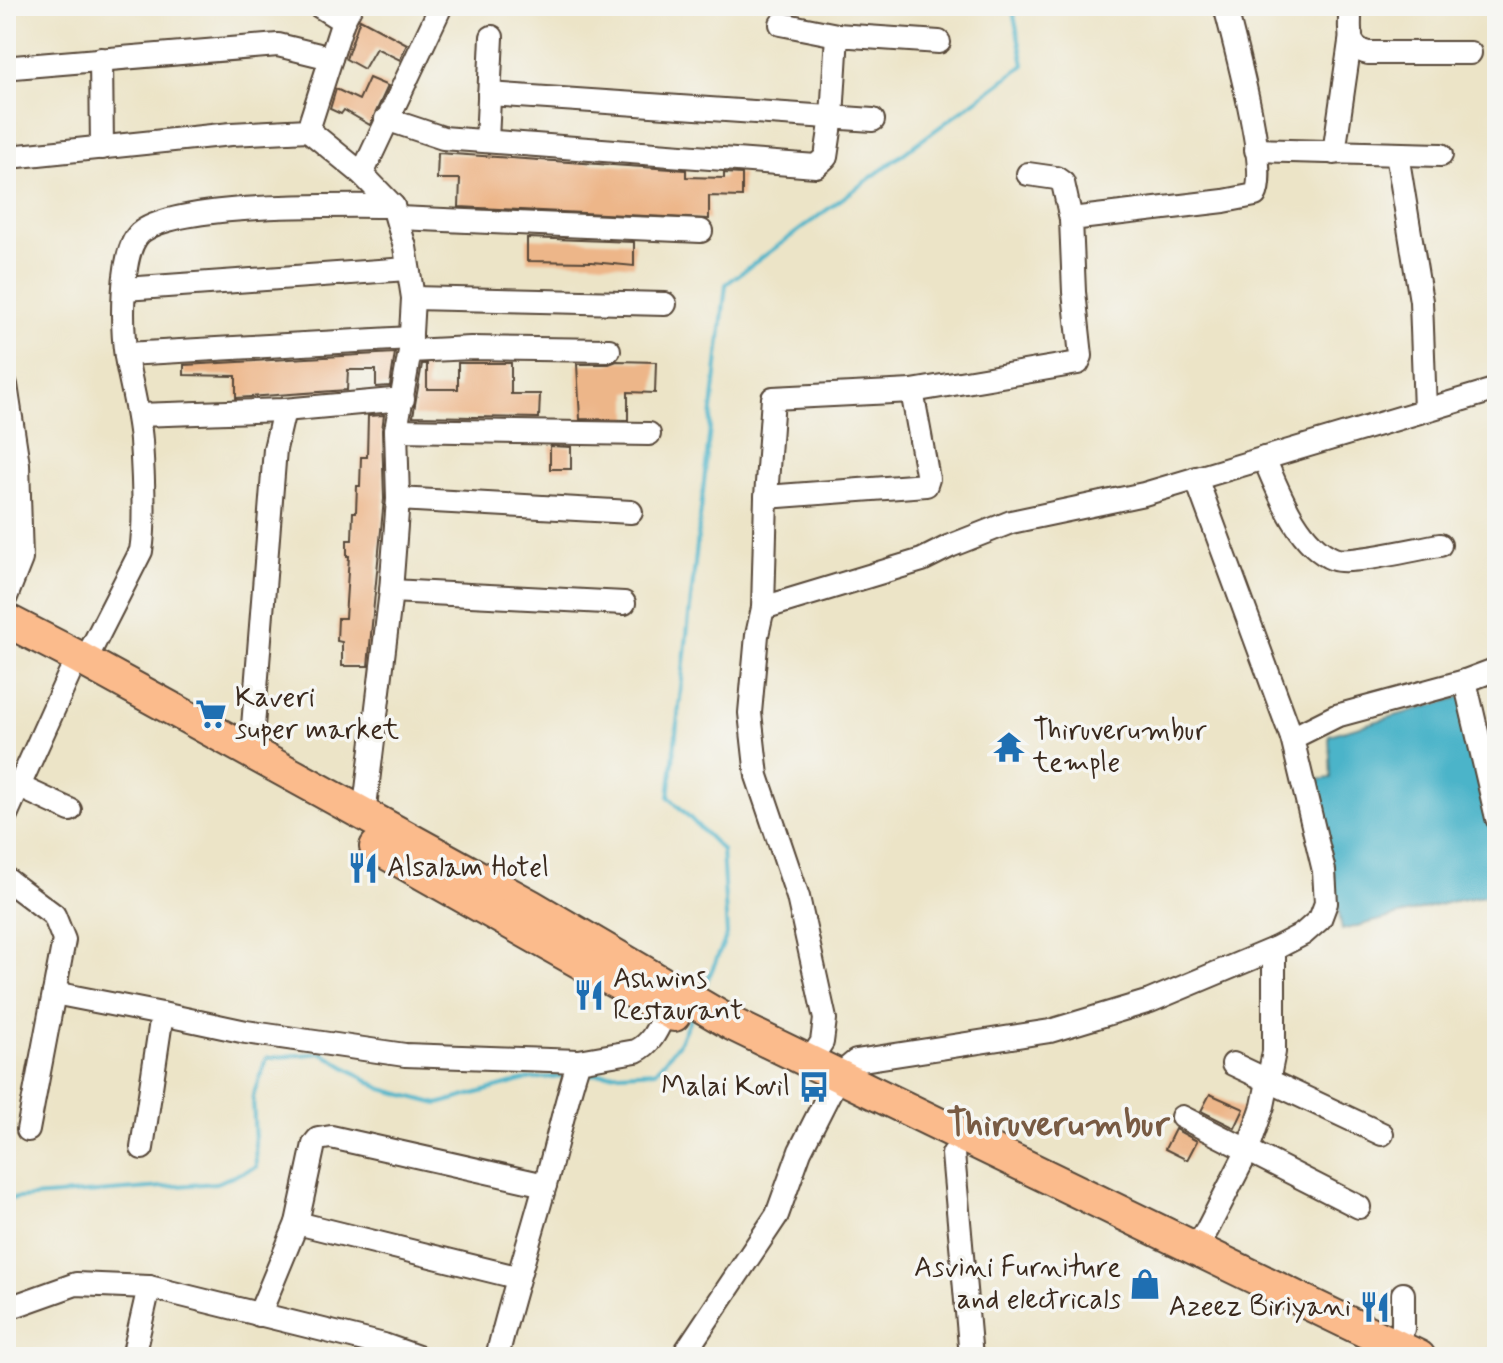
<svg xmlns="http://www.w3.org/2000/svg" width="1503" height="1363" font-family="Mynerve,sans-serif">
<rect width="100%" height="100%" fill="#f6f6f2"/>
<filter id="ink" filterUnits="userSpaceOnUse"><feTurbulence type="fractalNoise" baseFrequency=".0125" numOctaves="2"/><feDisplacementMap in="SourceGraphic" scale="16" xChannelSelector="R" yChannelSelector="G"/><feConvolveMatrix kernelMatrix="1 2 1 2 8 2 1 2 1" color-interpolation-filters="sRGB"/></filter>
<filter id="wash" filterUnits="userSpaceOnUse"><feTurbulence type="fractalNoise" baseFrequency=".006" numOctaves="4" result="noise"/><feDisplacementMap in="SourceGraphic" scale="32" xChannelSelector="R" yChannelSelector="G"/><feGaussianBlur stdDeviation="1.8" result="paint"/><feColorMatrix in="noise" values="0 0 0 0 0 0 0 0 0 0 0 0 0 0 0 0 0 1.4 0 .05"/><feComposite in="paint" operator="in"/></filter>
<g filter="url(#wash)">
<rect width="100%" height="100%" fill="#ece4c7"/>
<polygon fill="#4bb4c9" stroke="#436f74" stroke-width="2" points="1464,696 1472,743 1497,850 1497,894 1454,901 1342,930 1316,780 1331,778 1329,735"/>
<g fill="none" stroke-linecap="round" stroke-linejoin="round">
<g stroke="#4bb4c9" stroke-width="4">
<polyline points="702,993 727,935 722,850 669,797 726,284 1024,65 1012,6"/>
<polyline points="584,1075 656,1071 679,1043 692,1015"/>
<polyline points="6,1199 216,1183 256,1167 253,1096 267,1058 322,1053 382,1089 438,1104 528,1079 567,1076"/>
</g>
</g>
<g id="blocks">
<g fill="#edb689">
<polygon points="360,19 407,44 400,60 376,48 364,69 346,59"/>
<polygon points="369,78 388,86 370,125 344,110 341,114 330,109 336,89 359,100"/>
<polygon points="438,153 686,170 686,177 724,178 724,173 742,174 742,197 709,196 709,219 459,207 460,179 437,179"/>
<polygon points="527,238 634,242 634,266 592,262 527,261"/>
<polygon points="395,353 390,386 376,387 376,370 348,370 347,390 236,398 236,376 184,375 184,365"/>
<polygon points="617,361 656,362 655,393 628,392 628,420 580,419 577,364 609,364"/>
<polygon points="458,363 511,363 511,394 540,394 539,418 413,416 422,364 427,364 427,389 458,389"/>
<polygon points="384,415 382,430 384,499 368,666 342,666 342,642 337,641 338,618 345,618 349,556 347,556 347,540 352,540 353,512 356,512 357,486 360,486 361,457 367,457 368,416"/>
<polygon points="550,446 571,447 571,469 550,469"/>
<polygon points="1210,1094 1244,1109 1235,1128 1201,1111"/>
<polygon points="1175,1129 1197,1141 1187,1160 1165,1149"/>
</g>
</g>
</g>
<g filter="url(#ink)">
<use href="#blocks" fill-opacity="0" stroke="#564637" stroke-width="2"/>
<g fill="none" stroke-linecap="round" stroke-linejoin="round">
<defs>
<g id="minor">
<polyline points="319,6 343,21"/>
<polyline points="351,6 343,21 308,130 362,174 393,206 405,247 413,298 410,351 396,430 398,499 391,591 364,815"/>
<path d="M1350,6C1351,27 1344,47 1368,53H1470"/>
<polyline points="781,24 837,35"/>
<polyline points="101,59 102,148"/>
<polyline points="14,67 278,45 331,58"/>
<polyline points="489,94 873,120"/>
<polyline points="386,119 443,138 816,166 826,157 832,117 837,35 939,42"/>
<polyline points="487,140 492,37"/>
<polyline points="1256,150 1441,155"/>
<polyline points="1334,153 1351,35"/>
<polyline points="1397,154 1421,301 1425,410"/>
<polyline points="19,156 231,134 308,130"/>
<polyline points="362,174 441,6"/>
<polyline points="1028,174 1056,178 1063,183 1071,219"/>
<polyline points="398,218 701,231"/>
<polyline points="125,289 407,269"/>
<polyline points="413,298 665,304"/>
<polyline points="410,351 471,348 609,350"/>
<polyline points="126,354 411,338"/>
<polyline points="6,385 18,464 21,559 6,597"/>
<polyline points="138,415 284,410 403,399"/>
<polyline points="396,430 649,434"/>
<path d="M1264,458C1278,491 1298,545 1334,559C1350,565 1419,548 1440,545"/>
<polyline points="766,497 926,485 928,479 912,391"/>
<polyline points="398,499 631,512"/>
<polyline points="391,591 624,603"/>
<path d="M763,608L766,497L773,398L912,391L1078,363L1081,356L1074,292L1071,219L1224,201L1255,195C1270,171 1233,38 1225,6"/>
<path d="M85,661L141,551C146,521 143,472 141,441C139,413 131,385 126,357C122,330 119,252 140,233C176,202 342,206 393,206"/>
<polyline points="1465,681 1497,818"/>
<polyline points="1292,738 1336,716 1465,681 1497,669"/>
<polyline points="251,752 275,449 284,410"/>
<polyline points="7,781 70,810"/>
<polyline points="6,815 69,675"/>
<polyline points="6,879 54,915 64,940 28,1130"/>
<polyline points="54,993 162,1014 142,1148"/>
<polyline points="162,1014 246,1032 405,1055 579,1061"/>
<polyline points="809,1062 822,1042 825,1019 798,897 757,776 750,713 757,635 763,608 922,560 950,546 1011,522 1144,494 1497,389"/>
<polyline points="1233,1064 1382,1134"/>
<polyline points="1182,1117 1359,1207"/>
<polyline points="953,1154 971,1357"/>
<polyline points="297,1223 516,1277"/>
<polyline points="1195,1249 1207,1230 1247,1152 1263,1106 1274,1052 1274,949"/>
<polyline points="17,1305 76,1284 149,1287"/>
<polyline points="259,1315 297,1223 314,1144 318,1139 331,1137 545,1185"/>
<polyline points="1392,1344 1403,1329 1403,1294"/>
<polyline points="133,1357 149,1287 384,1345 418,1357"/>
<path d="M497,1357C511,1299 529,1243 545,1185C557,1144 565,1102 579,1061L636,1051C653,1043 658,1027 666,1011"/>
<polyline points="682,1357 777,1215 800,1151 838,1076 856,1061 1050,1031 1150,1001 1274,949 1303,934 1320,919 1326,903 1324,871 1292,738 1196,478"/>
</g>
<g id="highway">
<polyline points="6,620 74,655 531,906 732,1024 1419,1357"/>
<polyline points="376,847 674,1015"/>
</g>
</defs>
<use href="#minor" stroke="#564637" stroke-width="26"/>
<use href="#highway" stroke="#564637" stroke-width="36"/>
<use href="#minor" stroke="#fff" stroke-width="22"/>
<use href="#highway" stroke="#fbbb8c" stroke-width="32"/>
</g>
</g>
<defs>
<symbol id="supermarket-bare" viewBox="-9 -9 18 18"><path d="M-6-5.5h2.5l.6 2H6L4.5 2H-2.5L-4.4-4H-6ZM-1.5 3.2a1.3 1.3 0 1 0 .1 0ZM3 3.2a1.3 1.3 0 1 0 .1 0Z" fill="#1f6fb2" stroke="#f6f6f2" stroke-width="2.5" paint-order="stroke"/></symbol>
<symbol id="temple-bare" viewBox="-9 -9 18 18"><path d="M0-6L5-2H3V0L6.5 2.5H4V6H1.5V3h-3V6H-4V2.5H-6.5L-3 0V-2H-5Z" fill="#1f6fb2" stroke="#f6f6f2" stroke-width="2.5" paint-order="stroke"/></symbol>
<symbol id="restaurant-bare" viewBox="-9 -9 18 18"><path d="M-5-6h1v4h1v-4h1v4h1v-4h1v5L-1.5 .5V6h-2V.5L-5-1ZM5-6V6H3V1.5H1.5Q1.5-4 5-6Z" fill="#1f6fb2" stroke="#f6f6f2" stroke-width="2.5" paint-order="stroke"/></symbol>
<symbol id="bus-bare" viewBox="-9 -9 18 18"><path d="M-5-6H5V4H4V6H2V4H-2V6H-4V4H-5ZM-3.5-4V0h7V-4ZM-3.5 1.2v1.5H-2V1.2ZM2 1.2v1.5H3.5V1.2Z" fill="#1f6fb2" stroke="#f6f6f2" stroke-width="2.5" paint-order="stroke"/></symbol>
<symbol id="shop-bare" viewBox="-9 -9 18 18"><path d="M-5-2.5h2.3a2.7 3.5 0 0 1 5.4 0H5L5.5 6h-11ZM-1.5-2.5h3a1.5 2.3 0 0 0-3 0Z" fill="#1f6fb2" stroke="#f6f6f2" stroke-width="2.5" paint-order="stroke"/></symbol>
</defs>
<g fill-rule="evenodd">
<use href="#supermarket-bare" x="189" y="692" width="44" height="44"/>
<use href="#temple-bare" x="987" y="725" width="44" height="44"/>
<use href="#restaurant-bare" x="341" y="846" width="44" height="44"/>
<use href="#restaurant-bare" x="567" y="973" width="44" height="44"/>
<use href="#bus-bare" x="792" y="1065" width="44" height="44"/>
<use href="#shop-bare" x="1123" y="1262" width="44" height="44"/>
<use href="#restaurant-bare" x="1353" y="1285" width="44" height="44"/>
</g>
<g text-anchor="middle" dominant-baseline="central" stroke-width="7" stroke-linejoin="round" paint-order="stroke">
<g font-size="28" fill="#3b2a1e" stroke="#f6f6f2" text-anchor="start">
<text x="235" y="698">Kaveri<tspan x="235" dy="32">super market</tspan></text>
<text x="1033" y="731">Thiruverumbur<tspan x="1033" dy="32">temple</tspan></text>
<text x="387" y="868">Alsalam Hotel</text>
<text x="613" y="979">Ashwins<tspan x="613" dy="32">Restaurant</tspan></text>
<text x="790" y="1087" text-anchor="end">Malai Kovil</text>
<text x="1121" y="1268" text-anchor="end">Asvini Furniture<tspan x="1121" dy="32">and electricals</tspan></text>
<text x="1351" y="1307" text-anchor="end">Azeez Biriyani</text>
</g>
<g font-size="36" font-weight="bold" fill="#795b43" stroke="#f6f6f2">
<text x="1058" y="1125">Thiruverumbur</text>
</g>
</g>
<rect width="1503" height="1363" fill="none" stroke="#f6f6f2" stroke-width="32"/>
</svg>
